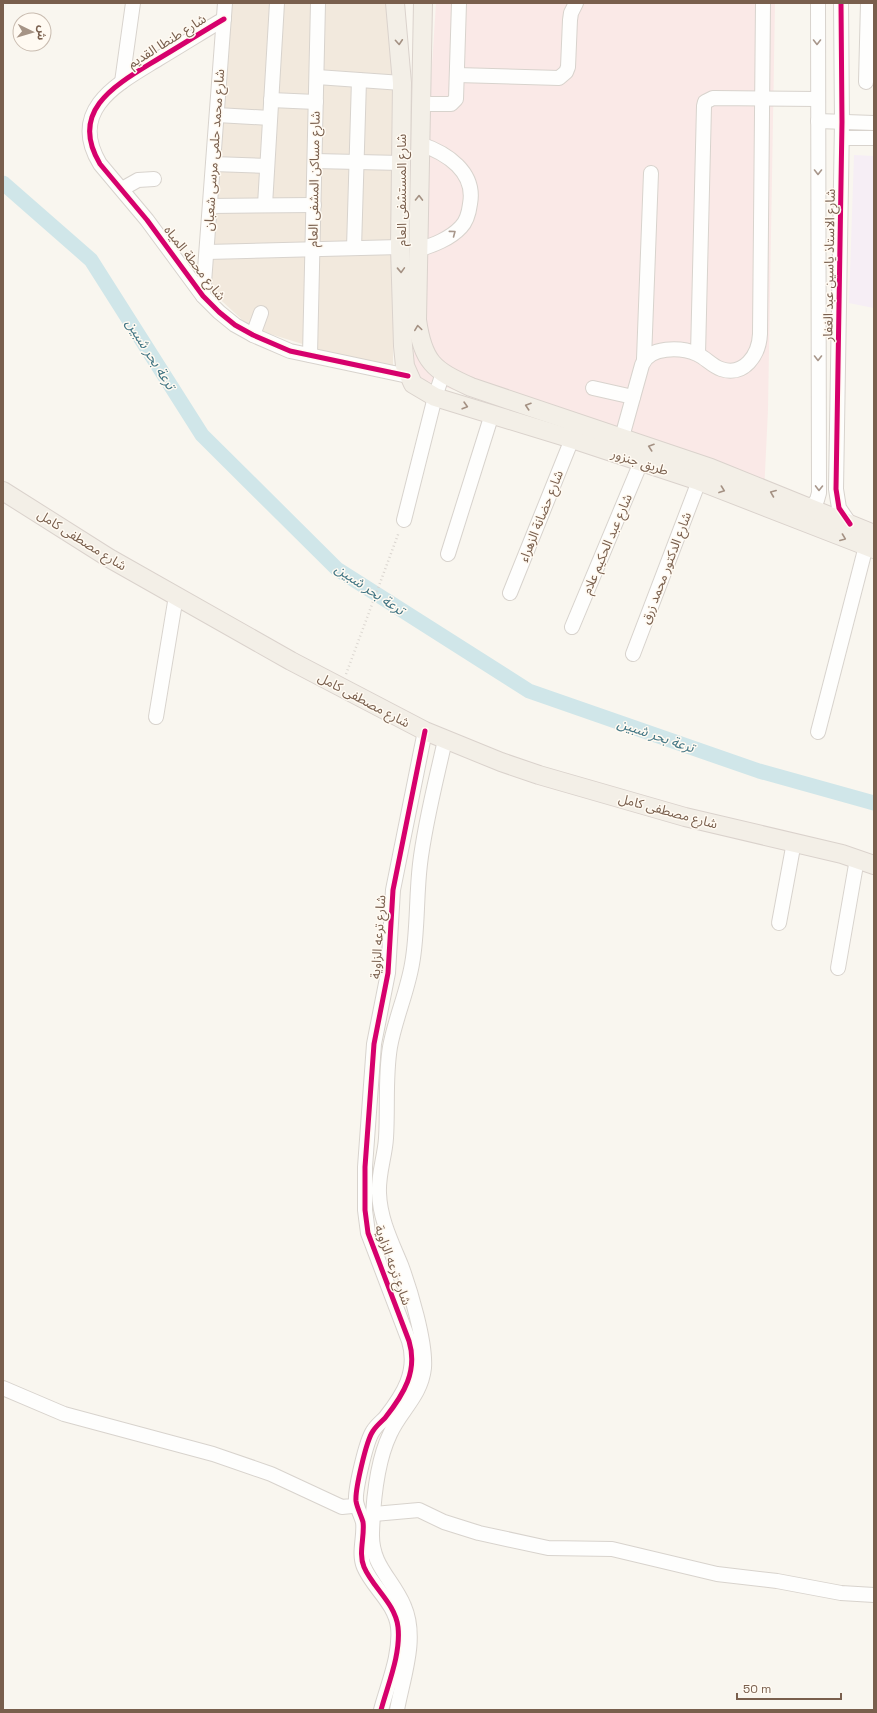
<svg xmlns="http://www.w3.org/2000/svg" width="877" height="1713" font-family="'Space Grotesk','Noto Sans Arabic',sans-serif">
<rect width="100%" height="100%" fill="#f9f6ef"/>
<polygon fill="#f2e9dd" points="230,3 389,3 395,28 393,372 251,328 211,291"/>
<polygon fill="#f6eef5" points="854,155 874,156 874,308 849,303"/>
<polygon fill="#fae9e7" points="436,3 775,3 768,410 764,493 412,376"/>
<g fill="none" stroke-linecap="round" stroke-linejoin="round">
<polyline stroke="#d0e6e9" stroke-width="15" points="3,183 91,260 202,435 337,569 529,691 759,771 874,803"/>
<defs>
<g id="minor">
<polyline points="841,3 842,122 836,489 839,508 850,524"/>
<path d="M224,19C202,32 180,46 158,59C119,83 67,109 100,164L147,220L203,296L219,312L235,325L253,335L290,351L408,376"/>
<polyline points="457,75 559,78 566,72 568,67 570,20 571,13 576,3"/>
<polyline points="317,77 402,83"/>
<polyline points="122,82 133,3"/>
<polyline points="866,82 868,3"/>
<polyline points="271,100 316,102"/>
<polyline points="421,104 451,104 456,99 459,3"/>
<polyline points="217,115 270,118"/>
<polyline points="818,121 874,123"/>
<polyline points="842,138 874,138"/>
<polyline points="315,161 401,163"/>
<polyline points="213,164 267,166"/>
<polyline points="122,189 138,180 154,179"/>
<polyline points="265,205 277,3"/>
<polyline points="210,206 314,205"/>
<polyline points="354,248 359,80"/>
<path d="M418,250C433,245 450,239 461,227C467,221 469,212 470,204C476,172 447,153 420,144"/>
<polyline points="207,252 400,247"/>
<polyline points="203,296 225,3"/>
<polyline points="253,335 261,313"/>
<polyline points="698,354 704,106 705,102 713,98 817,99"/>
<polyline points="310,355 318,3"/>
<polyline points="644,359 651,173"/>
<polyline points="593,388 633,397"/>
<path d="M622,437L642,365C649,346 681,347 697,354C706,358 712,366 721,369C744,377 759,355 760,334L763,3"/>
<polyline points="810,508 817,500 819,493 818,3"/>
<polyline points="404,520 435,397 443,373"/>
<polyline points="448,554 492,414"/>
<polyline points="510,593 572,439"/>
<polyline points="572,627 641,462"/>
<polyline points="633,654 699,481"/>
<polyline points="156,717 176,596"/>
<polyline points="818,732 866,546"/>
<polyline points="779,923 794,842"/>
<polyline points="838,968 857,859"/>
<polyline points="3,1388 64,1414 213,1454 271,1474 342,1507 352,1506 356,1502"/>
<polyline points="374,1514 419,1510 444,1522 479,1533 548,1548 612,1549 717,1574 777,1581 841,1593 874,1595"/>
<path d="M381,1710C388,1684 401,1654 398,1627C395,1603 373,1588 364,1567C358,1553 365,1536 363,1522C361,1515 357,1508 356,1501C355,1490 366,1441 373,1431C376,1426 381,1422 385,1418C404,1394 418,1371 409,1341L368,1233L365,1210V1167L374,1044L388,973L393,890L425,731"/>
<path d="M397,1710C403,1677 418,1638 404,1606C393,1579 371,1566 372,1533C373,1504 377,1461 390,1434C400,1411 421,1396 424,1368C426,1342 410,1289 401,1265C391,1241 380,1219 379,1193C378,1174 385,1156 386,1138C388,1108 385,1077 390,1047C395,1019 407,993 412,964C418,931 416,897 420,864C425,822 436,781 445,740"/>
</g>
<g id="major">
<polyline points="395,3 402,83 400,247 403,346 405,366 413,384 435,397 572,439 699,481 874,549"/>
<path d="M423,3L417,320C423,362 433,370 471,387L711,468L874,534"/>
<polyline points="3,491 109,558 291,661 425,731 501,762 539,775 685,817 842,854 874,865"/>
</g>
</defs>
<use href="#minor" stroke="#d8d3cd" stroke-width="16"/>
<use href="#major" stroke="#dad2cc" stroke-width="20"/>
<polyline stroke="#dbd6d0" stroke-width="2.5" stroke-dasharray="1 3" stroke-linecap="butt" points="346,674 399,532"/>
<use href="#minor" stroke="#fefefd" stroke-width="14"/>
<use href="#major" stroke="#f3efe7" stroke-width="18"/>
<defs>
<g id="cycleway">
<polyline points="841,3 842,122 836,489 839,508 850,524"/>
<path d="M224,19C202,32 180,46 158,59C119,83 67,109 100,164L147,220L203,296L219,312L235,325L253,335L290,351L408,376"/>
<path d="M381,1710C388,1684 401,1654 398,1627C395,1603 373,1588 364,1567C358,1553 365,1536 363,1522C361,1515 357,1508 356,1501C355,1490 366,1441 373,1431C376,1426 381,1422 385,1418C404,1394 418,1371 409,1341L368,1233L365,1210V1167L374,1044L388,973L393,890L425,731"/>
</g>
</defs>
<use href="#cycleway" stroke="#fffaf2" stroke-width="8"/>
<use href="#cycleway" stroke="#d6006c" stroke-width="5"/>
</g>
<defs><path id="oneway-chevron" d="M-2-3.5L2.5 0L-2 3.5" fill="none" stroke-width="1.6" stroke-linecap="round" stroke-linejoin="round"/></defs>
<g stroke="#a49183">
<use href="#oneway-chevron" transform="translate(399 42) rotate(86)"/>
<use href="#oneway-chevron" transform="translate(419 198) rotate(-89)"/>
<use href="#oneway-chevron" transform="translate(401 270) rotate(88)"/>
<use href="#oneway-chevron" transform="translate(418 328) rotate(-98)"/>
<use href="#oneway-chevron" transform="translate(465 406) rotate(16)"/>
<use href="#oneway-chevron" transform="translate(528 406) rotate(-162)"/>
<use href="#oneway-chevron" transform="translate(651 447) rotate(-161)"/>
<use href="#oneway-chevron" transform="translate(722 490) rotate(20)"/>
<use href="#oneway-chevron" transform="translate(773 493) rotate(-158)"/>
<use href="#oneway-chevron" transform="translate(843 538) rotate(21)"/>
</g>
<g stroke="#a8978b">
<use href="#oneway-chevron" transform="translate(817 42) rotate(90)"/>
<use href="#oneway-chevron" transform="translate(818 172) rotate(90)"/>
<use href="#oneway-chevron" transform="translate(453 233) rotate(-37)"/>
<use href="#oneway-chevron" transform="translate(818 358) rotate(90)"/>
<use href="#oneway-chevron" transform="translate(819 488) rotate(91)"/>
</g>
<g text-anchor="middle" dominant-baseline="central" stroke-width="3" stroke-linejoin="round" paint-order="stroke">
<g font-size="13" fill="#795f4d" stroke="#fffaf2">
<text transform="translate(167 41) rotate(-32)">شارع طنطا القديم</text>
<text transform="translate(214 150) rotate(-86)">شارع محمد حلمى مرسى شعبان</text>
<text transform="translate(314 179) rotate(-89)">شارع مساكن المشفى العام</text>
<text transform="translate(401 190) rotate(-90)">شارع المستشفى العام</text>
<text transform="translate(195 263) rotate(52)">شارع محطة المياه</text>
<text transform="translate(829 265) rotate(-89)">شارع الاستاذ ياسين عبد الغفار</text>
<text transform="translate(640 462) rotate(18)">طريق جنزور</text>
<text transform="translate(541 516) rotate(-68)">شارع حضانة الزهراء</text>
<text transform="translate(82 540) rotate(32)">شارع مصطفى كامل</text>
<text transform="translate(607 544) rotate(-67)">شارع عبد الحكيم علام</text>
<text transform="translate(666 568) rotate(-69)">شارع الدكتور محمد زرق</text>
<text transform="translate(364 700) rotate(28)">شارع مصطفى كامل</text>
<text transform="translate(668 811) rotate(15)">شارع مصطفى كامل</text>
<text transform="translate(378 937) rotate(-86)">شارع ترعه الزاوية</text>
<text transform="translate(393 1265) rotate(70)">شارع ترعه الزاوية</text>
</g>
<g font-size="14" font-style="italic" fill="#437684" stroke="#fffaf2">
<text transform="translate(151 354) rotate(58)">ترعة بحر شبين</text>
<text transform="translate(370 589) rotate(34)">ترعة بحر شبين</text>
<text transform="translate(656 735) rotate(19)">ترعة بحر شبين</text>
</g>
</g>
<rect width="877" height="1713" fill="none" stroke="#795f4d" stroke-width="8"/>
<g transform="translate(32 32) rotate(95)"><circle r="19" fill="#fffaf2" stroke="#c9bcb0"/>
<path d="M0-3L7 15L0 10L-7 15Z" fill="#a69486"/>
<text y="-6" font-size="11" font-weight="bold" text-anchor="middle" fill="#795f4d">ش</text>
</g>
<path d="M737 1693v6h104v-6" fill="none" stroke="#795f4d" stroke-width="2"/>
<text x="743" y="1693" font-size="12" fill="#795f4d" stroke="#fffaf2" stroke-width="3" paint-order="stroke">50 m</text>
</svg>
